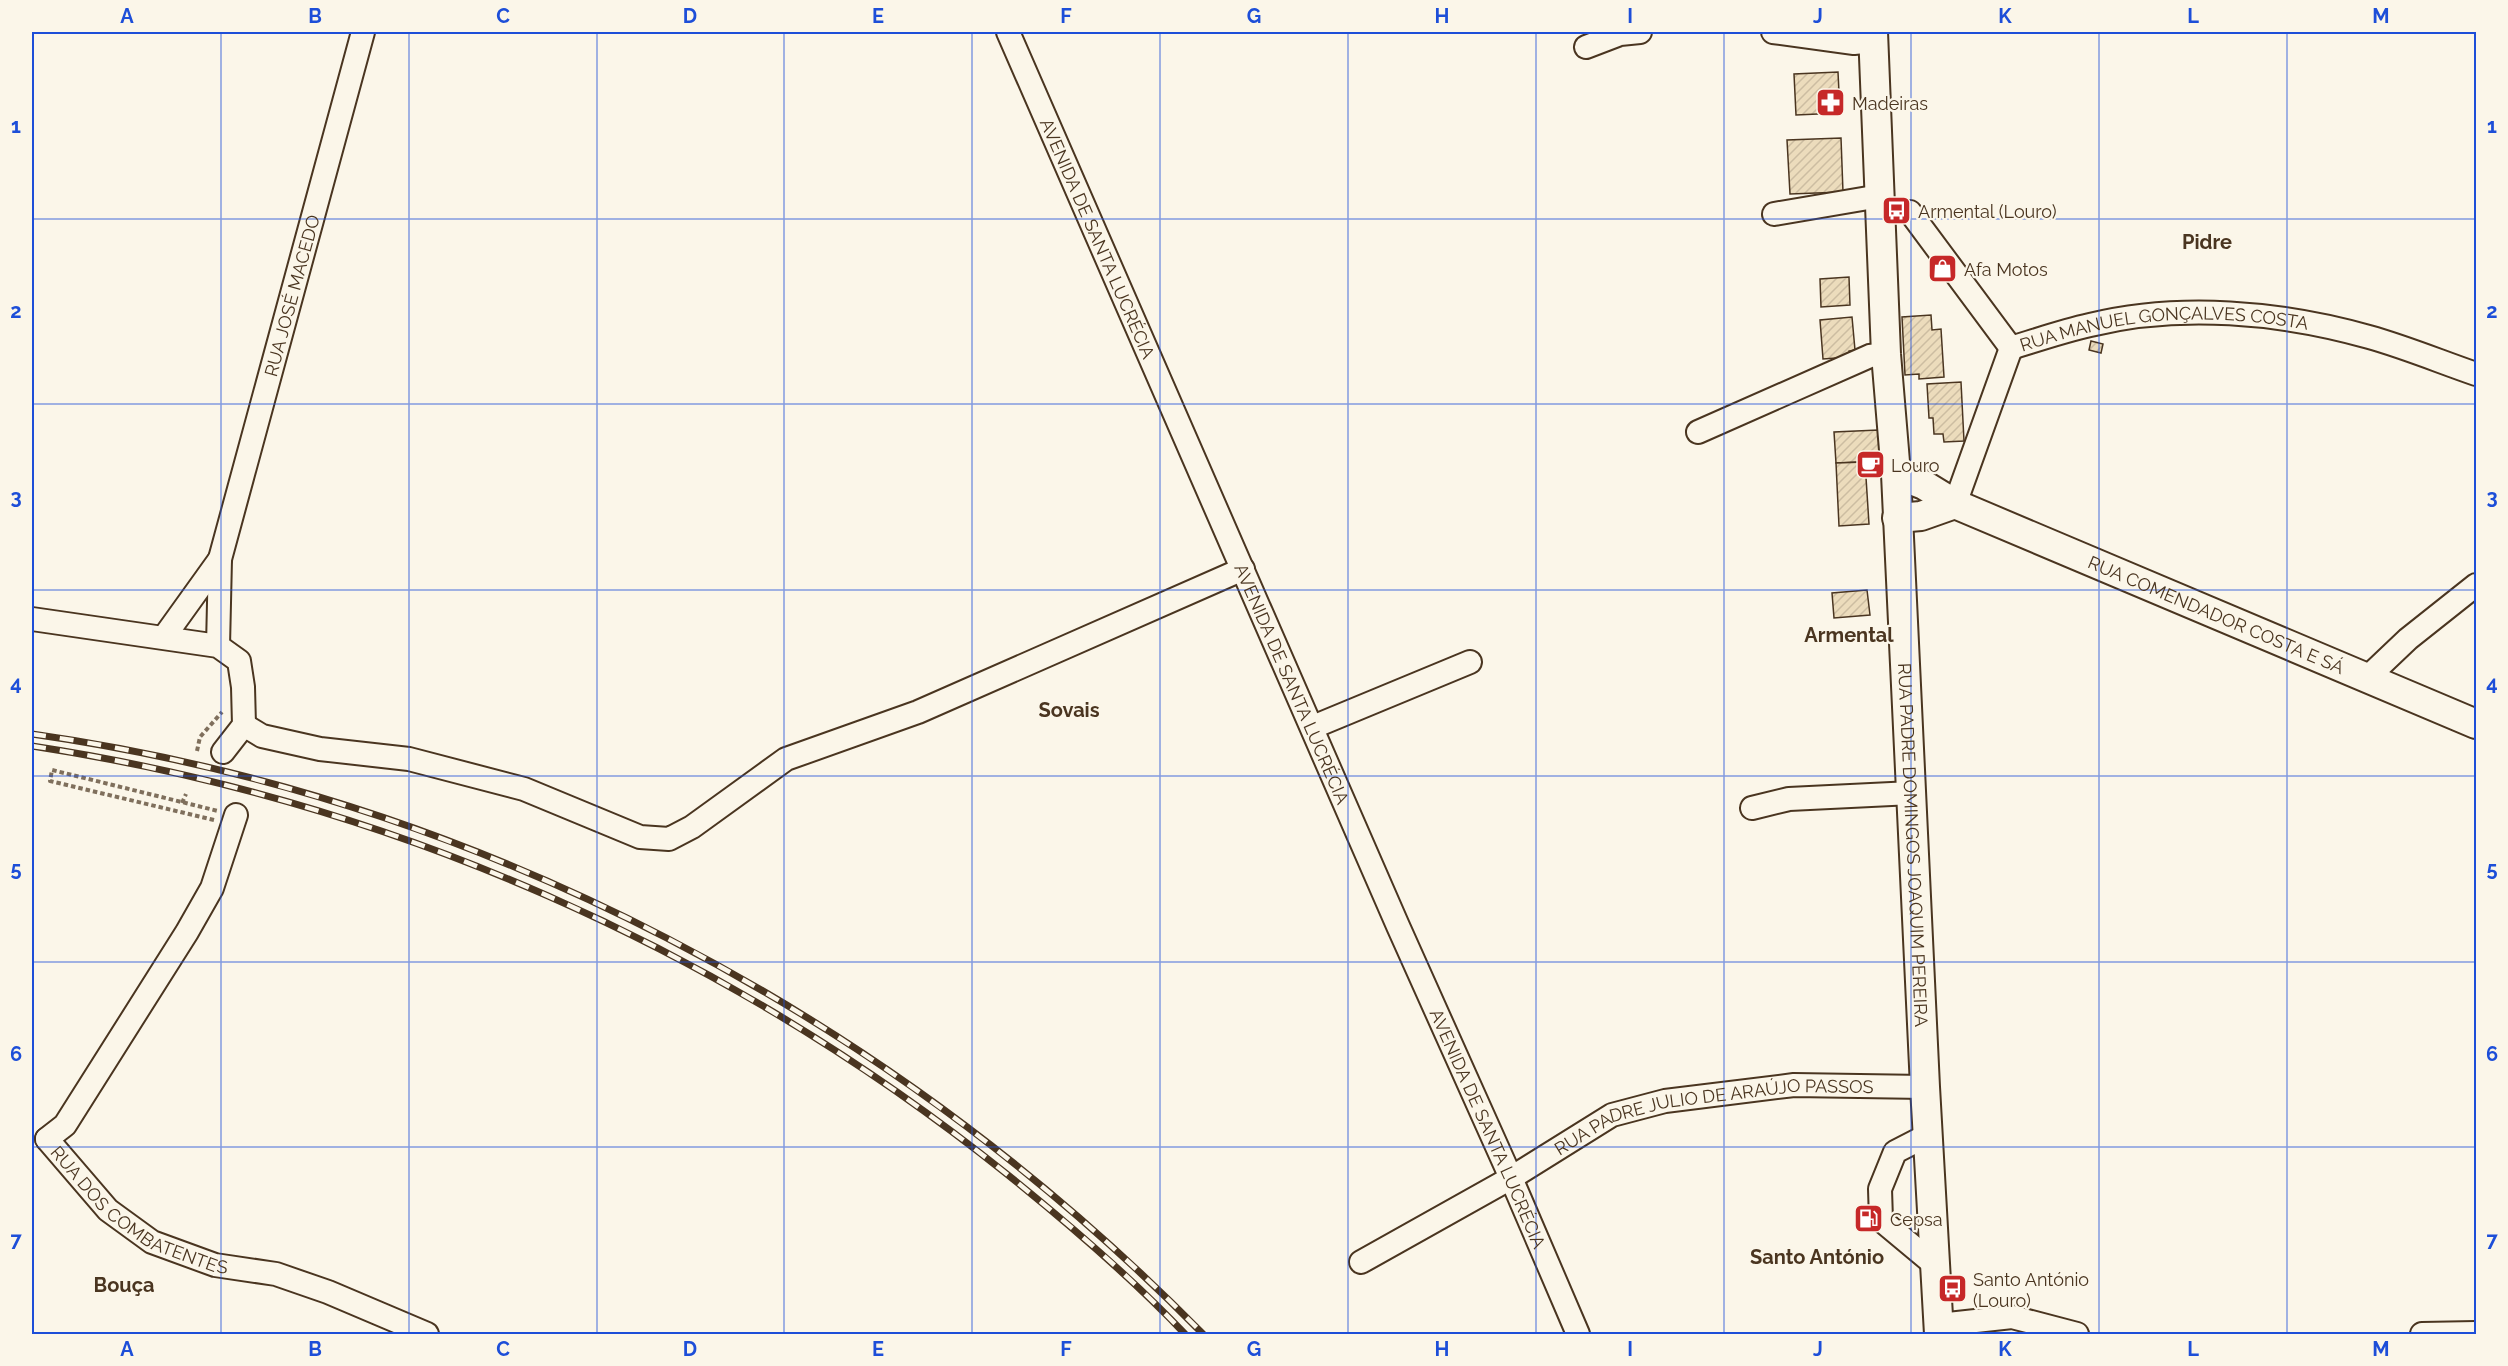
<svg xmlns="http://www.w3.org/2000/svg" width="2508" height="1366" font-family="Raleway,sans-serif">
<defs>
<pattern id="building-hatch" width="6" height="6" patternUnits="userSpaceOnUse" patternTransform="scale(1.5)"><rect width="6" height="6" fill="#ecdcbc"/><path d="M-1 1l2-2M0 6l6-6M5 7l2-2" fill="none" stroke="#ccbda1"/></pattern>
</defs>
<rect width="100%" height="100%" fill="#fbf6e9"/>
<g fill="url(#building-hatch)" stroke="#4a3520" stroke-width="1.5">
<polygon points="1838,72 1840,113 1796,115 1794,74"/>
<polygon points="1841,138 1843,192 1790,194 1787,140"/>
<polygon points="1849,277 1850,305 1821,307 1820,279"/>
<polygon points="1931,315 1932,330 1941,329 1944,377 1919,379 1919,374 1905,375 1902,317"/>
<polygon points="1852,317 1855,350 1849,351 1850,357 1823,359 1820,320"/>
<polygon points="2091,341 2103,344 2101,353 2089,350"/>
<polygon points="1961,382 1964,441 1944,442 1943,434 1934,434 1933,418 1929,418 1927,384"/>
<polygon points="1878,430 1880,461 1836,463 1834,432"/>
<polygon points="1865,462 1869,524 1839,526 1836,463"/>
<polygon points="1867,590 1870,615 1834,618 1832,593"/>
</g>
<g fill="none" stroke-linecap="round" stroke-linejoin="round">
<defs>
<g id="minor">
<path id="s1" d="M1008,32L1398,926L1511,1178L1578,1334"/>
<polyline points="1773,32 1854,43 1873,41"/>
<polyline points="1586,47 1620,34 1640,32"/>
<polyline points="1910,212 2011,348"/>
<polyline points="1774,214 1880,196"/>
<path id="s2" d="M2011,348C2037,340 2063,331 2090,325C2180,303 2280,312 2369,337C2405,347 2441,362 2476,374"/>
<polyline points="1698,432 1870,356 1886,354"/>
<polyline points="1955,504 2011,348"/>
<polyline points="32,619 218,646 239,661 243,687 244,725 223,752"/>
<polyline points="164,637 220,559"/>
<path id="s3" d="M218,646L220,559L363,32"/>
<polyline points="2368,677 2408,639 2476,585"/>
<polyline points="244,725 262,736 320,749 409,759 524,789 640,837 669,839 692,827 786,759 918,712 1243,569"/>
<polyline points="1313,727 1470,662"/>
<polyline points="1752,808 1789,799 1912,793"/>
<polyline points="1928,1135 1895,1152 1880,1189 1881,1220 1935,1265"/>
<path id="s4" d="M47,1139L108,1210L152,1242L215,1265L276,1274L328,1292L427,1334"/>
<polyline points="47,1139 65,1125 187,932 212,888 236,815"/>
<path id="s5" d="M1361,1262L1511,1178L1612,1115L1665,1101L1794,1085L1925,1087"/>
<polyline points="1939,1325 2012,1317 2077,1334"/>
<polyline points="2422,1334 2476,1333"/>
</g>
<g id="major">
<path id="s6" d="M1873,32L1886,354L1896,474L1925,1087L1939,1334"/>
<path id="s7" d="M1896,474L1924,485L1955,504L2476,724"/>
<polyline points="1897,518 1921,516 1955,504"/>
</g>
</defs>
<use href="#minor" stroke="#4a3520" stroke-width="26"/>
<use href="#major" stroke="#4a3520" stroke-width="32"/>
<g stroke="#7f6f5c" stroke-width="4" stroke-dasharray="4.5 3" stroke-linecap="butt">
<polyline points="197,751 200,737 222,712"/>
<polyline points="182,803 186,794"/>
<polyline points="214,820 50,781 52,770 218,811"/>
</g>
<use href="#minor" stroke="#fbf6e9" stroke-width="22"/>
<use href="#major" stroke="#fbf6e9" stroke-width="28"/>
<defs>
<g id="rail">
<path d="M32,734C477,797 889,1015 1203,1334"/>
<path d="M32,746C389,800 726,949 1008,1175C1070,1225 1131,1277 1185,1334"/>
</g>
</defs>
<use href="#rail" stroke="#4a3520" stroke-width="7"/>
<use href="#rail" stroke="#fbf6e9" stroke-width="4.5" stroke-dasharray="14" stroke-linecap="butt"/>
</g>
<path fill="none" stroke="#1d4ed8" stroke-width="1.5" stroke-opacity="0.55" d="M221,32V1334M409,32V1334M597,32V1334M784,32V1334M972,32V1334M1160,32V1334M1348,32V1334M1536,32V1334M1724,32V1334M1911,32V1334M2099,32V1334M2287,32V1334M32,219H2476M32,404H2476M32,590H2476M32,776H2476M32,962H2476M32,1147H2476"/>
<defs>
<symbol id="pharmacy-square" viewBox="-11 -11 22 22"><rect x="-9" y="-9" width="18" height="18" rx="4" fill="#c62828" stroke="#fbf6e9"/><path d="M-2-6h4v4h4v4h-4v4h-4v-4h-4v-4h4Z" fill="#fff"/></symbol>
<symbol id="bus-square" viewBox="-11 -11 22 22"><rect x="-9" y="-9" width="18" height="18" rx="4" fill="#c62828" stroke="#fbf6e9"/><path d="M-5-6H5V4H4V6H2V4H-2V6H-4V4H-5ZM-3.5-4V0h7V-4ZM-3.5 1.2v1.5H-2V1.2ZM2 1.2v1.5H3.5V1.2Z" fill="#fff"/></symbol>
<symbol id="shop-square" viewBox="-11 -11 22 22"><rect x="-9" y="-9" width="18" height="18" rx="4" fill="#c62828" stroke="#fbf6e9"/><path d="M-5-2.5h2.3a2.7 3.5 0 0 1 5.4 0H5L5.5 6h-11ZM-1.5-2.5h3a1.5 2.3 0 0 0-3 0Z" fill="#fff"/></symbol>
<symbol id="cafe-square" viewBox="-11 -11 22 22"><rect x="-9" y="-9" width="18" height="18" rx="4" fill="#c62828" stroke="#fbf6e9"/><path d="M-5.5-4.5H6V0H3Q3 3.5 0 3.5H-2.5Q-5.5 3.5-5.5 0ZM3-3.2v2h1.7v-2ZM-6 4.5H4V6H-6Z" fill="#fff"/></symbol>
<symbol id="fuel-square" viewBox="-11 -11 22 22"><rect x="-9" y="-9" width="18" height="18" rx="4" fill="#c62828" stroke="#fbf6e9"/><path d="M-5.5-6h7V0h2V4h1.3V-2.5L3-4.5l.8-.8L6-3V5H2.5V1h-1V6h-7ZM-4.2-4.7v3.2H.2V-4.7Z" fill="#fff"/></symbol>
</defs>
<g fill-rule="evenodd">
<use href="#pharmacy-square" x="1814" y="86" width="33" height="33"/>
<use href="#bus-square" x="1880" y="194" width="33" height="33"/>
<use href="#shop-square" x="1926" y="252" width="33" height="33"/>
<use href="#cafe-square" x="1854" y="448" width="33" height="33"/>
<use href="#fuel-square" x="1852" y="1202" width="33" height="33"/>
<use href="#bus-square" x="1936" y="1272" width="33" height="33"/>
</g>
<g text-anchor="middle" dominant-baseline="central" stroke-width="4.5" stroke-linejoin="round" paint-order="stroke">
<g font-size="18" fill="#4a3520" stroke="#fbf6e9" text-anchor="start">
<text x="1852" y="103">Madeiras</text>
<text x="1918" y="211">Armental (Louro)</text>
<text x="1964" y="269">Afa Motos</text>
<text x="1891" y="465">Louro</text>
<text x="1890" y="1219">Cepsa</text>
<text x="1973" y="1279">Santo António<tspan x="1973" dy="21">(Louro)</tspan></text>
</g>
<g font-size="18" fill="#4a3520" stroke="#fbf6e9">
<text stroke="none"><textPath href="#s1" startOffset="225">AVENIDA DE SANTA LUCRÉCIA</textPath></text>
<text stroke="none"><textPath href="#s3" startOffset="360">RUA JOSÉ MACEDO</textPath></text>
<text stroke="none"><textPath href="#s2" startOffset="156">RUA MANUEL GONÇALVES COSTA</textPath></text>
<text stroke="none"><textPath href="#s7" startOffset="350">RUA COMENDADOR COSTA E SÁ</textPath></text>
<text stroke="none"><textPath href="#s1" startOffset="711">AVENIDA DE SANTA LUCRÉCIA</textPath></text>
<text stroke="none"><textPath href="#s6" startOffset="814">RUA PADRE DOMINGOS JOAQUIM PEREIRA</textPath></text>
<text stroke="none"><textPath href="#s5" startOffset="390">RUA PADRE JULIO DE ARAÚJO PASSOS</textPath></text>
<text stroke="none"><textPath href="#s1" startOffset="1197">AVENIDA DE SANTA LUCRÉCIA</textPath></text>
<text stroke="none"><textPath href="#s4" startOffset="120">RUA DOS COMBATENTES</textPath></text>
</g>
<g font-size="20" font-weight="bold" fill="#4a3520" stroke="#fbf6e9">
<text x="2207" y="242">Pidre</text>
<text x="1849" y="635">Armental</text>
<text x="1069" y="710">Sovais</text>
<text x="1817" y="1257">Santo António</text>
<text x="124" y="1285">Bouça</text>
</g>
</g>
<rect width="2508" height="1366" fill="none" stroke="#fbf6e9" stroke-width="66"/>
<rect x="33" y="33" width="2442" height="1300" fill="none" stroke="#1d4ed8" stroke-width="2"/>
<g font-size="20" text-anchor="middle" font-weight="bold" fill="#1d4ed8">
<text x="127" y="23">A</text>
<text x="315" y="23">B</text>
<text x="503" y="23">C</text>
<text x="690" y="23">D</text>
<text x="878" y="23">E</text>
<text x="1066" y="23">F</text>
<text x="1254" y="23">G</text>
<text x="1442" y="23">H</text>
<text x="1630" y="23">I</text>
<text x="1818" y="23">J</text>
<text x="2005" y="23">K</text>
<text x="2193" y="23">L</text>
<text x="2381" y="23">M</text>
<text x="16" y="133">1</text>
<text x="2492" y="133">1</text>
<text x="16" y="318">2</text>
<text x="2492" y="318">2</text>
<text x="16" y="504">3</text>
<text x="2492" y="504">3</text>
<text x="16" y="690">4</text>
<text x="2492" y="690">4</text>
<text x="16" y="876">5</text>
<text x="2492" y="876">5</text>
<text x="16" y="1061">6</text>
<text x="2492" y="1061">6</text>
<text x="16" y="1247">7</text>
<text x="2492" y="1247">7</text>
<text x="127" y="1356">A</text>
<text x="315" y="1356">B</text>
<text x="503" y="1356">C</text>
<text x="690" y="1356">D</text>
<text x="878" y="1356">E</text>
<text x="1066" y="1356">F</text>
<text x="1254" y="1356">G</text>
<text x="1442" y="1356">H</text>
<text x="1630" y="1356">I</text>
<text x="1818" y="1356">J</text>
<text x="2005" y="1356">K</text>
<text x="2193" y="1356">L</text>
<text x="2381" y="1356">M</text>
</g>
</svg>
